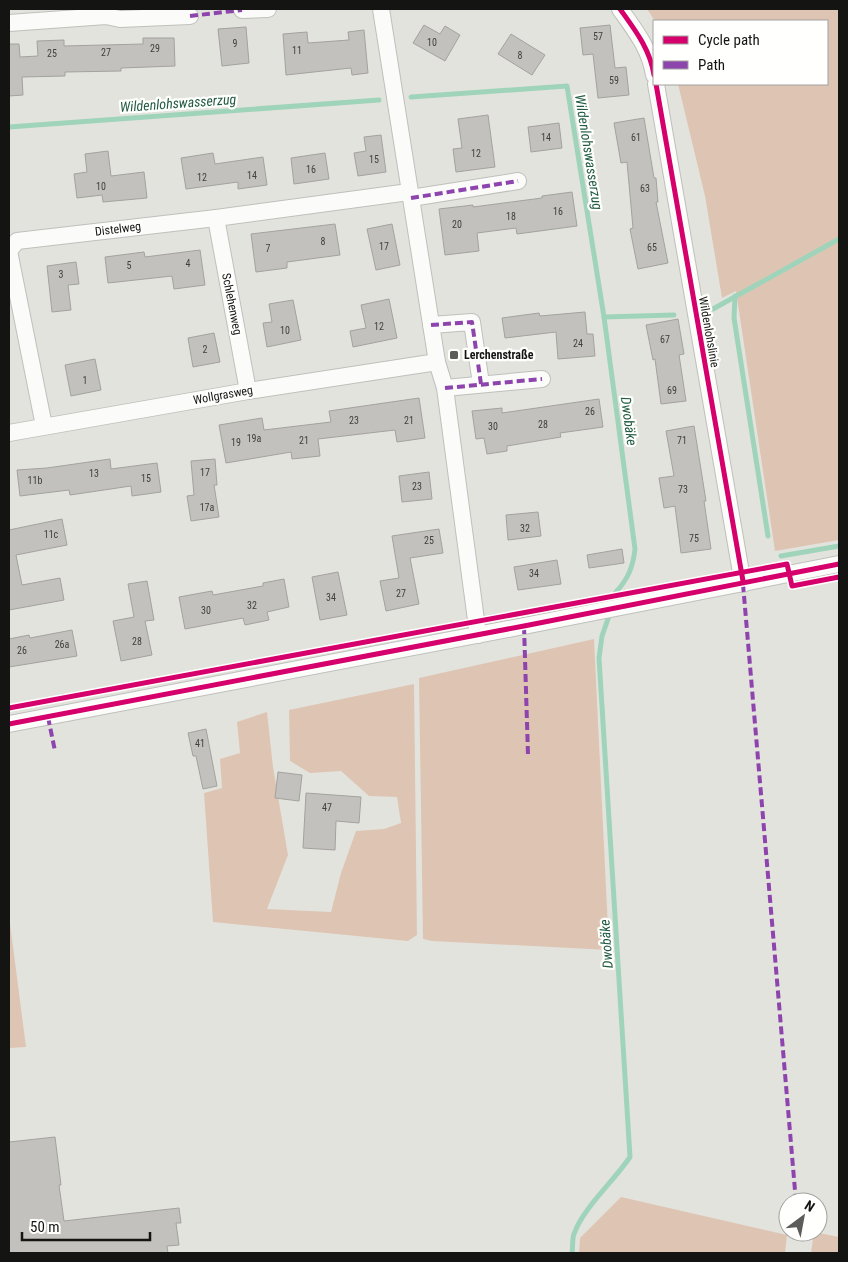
<svg xmlns="http://www.w3.org/2000/svg" width="848" height="1262" font-family="'Roboto Condensed',sans-serif">
<rect width="100%" height="100%" fill="#e3e3de"/>
<g fill="#dec5b3">
<polygon points="647,9 839,9 839,540 775,551 736,291 722,298 705,196 678,84 827,84 827,21 655,21"/>
<polygon points="594,639 609,950 432,941 423,939 419,678"/>
<polygon points="414,684 417,935 408,941 213,922 204,793 222,788 220,759 240,753 237,722 267,712 273,767 288,855 267,909 331,912 341,873 356,831 384,829 401,823 397,797 369,796 341,771 310,773 290,761 289,710"/>
<polygon points="9,916 26,1047 9,1048"/>
<polygon points="621,1197 787,1235 785,1253 579,1253 580,1238"/>
<polygon points="814,1232 839,1237 839,1253 811,1253"/>
</g>
<g fill="none" stroke-linecap="round" stroke-linejoin="round">
<g stroke="#a0d4ba" stroke-width="5">
<polyline points="411,97 567,86 604,317"/>
<polyline points="9,127 379,100"/>
<polyline points="735,296 734,318 768,536"/>
<polyline points="713,309 839,239"/>
<polyline points="781,556 839,546"/>
<path d="M616,592C628,579 633,567 635,549L604,317L674,315"/>
<path d="M572,1253C573,1247 572,1239 574,1234C583,1208 614,1181 630,1157L599,658L602,636L609,616"/>
</g>
</g>
<g fill="#c3c1be" stroke="#a3a29e">
<polygon points="424,25 440,34 445,26 460,35 445,61 413,43"/>
<polygon points="610,25 615,68 626,67 629,95 598,98 593,54 583,55 580,28"/>
<polygon points="246,27 249,63 222,66 218,29"/>
<polygon points="364,30 368,73 352,75 351,68 286,75 283,34 307,32 308,43 349,40 348,32"/>
<polygon points="511,34 545,55 532,75 498,54"/>
<polygon points="143,38 174,38 175,66 121,68 121,71 65,72 65,76 22,77 23,95 9,96 9,44 19,44 20,57 38,56 37,41 64,40 64,46 143,44"/>
<polygon points="488,115 495,167 456,172 453,149 462,148 458,119"/>
<polygon points="644,118 654,178 656,178 658,202 656,202 668,263 638,269 630,229 633,228 627,162 621,163 614,123"/>
<polygon points="559,123 562,148 531,152 528,127"/>
<polygon points="381,135 386,172 358,176 354,153 366,151 364,137"/>
<polygon points="108,151 111,176 144,172 147,198 103,202 102,195 77,198 74,174 87,172 85,154"/>
<polygon points="213,153 215,164 263,157 267,185 238,189 238,182 186,189 181,158"/>
<polygon points="325,153 329,179 294,184 291,158"/>
<polygon points="572,192 577,226 517,234 516,228 477,233 479,251 445,255 439,209 473,205 473,207 542,198 542,196"/>
<polygon points="335,224 340,255 287,262 287,268 256,272 251,234"/>
<polygon points="392,224 400,265 376,270 367,229"/>
<polygon points="200,250 205,285 174,289 172,276 108,283 105,257 144,252 145,257"/>
<polygon points="76,262 79,284 68,285 71,310 52,312 47,266"/>
<polygon points="389,299 397,338 353,347 350,331 366,328 361,305"/>
<polygon points="293,300 301,340 267,347 263,323 272,322 269,304"/>
<polygon points="585,312 587,334 593,334 595,356 558,359 556,332 505,338 502,318 539,313 540,316"/>
<polygon points="678,319 684,354 679,355 686,401 661,404 655,359 653,360 646,325"/>
<polygon points="214,333 220,362 193,367 188,338"/>
<polygon points="95,359 101,390 71,396 65,365"/>
<polygon points="419,398 425,438 397,442 395,430 318,439 320,456 292,459 291,452 226,463 219,425 262,418 264,430 331,422 329,411"/>
<polygon points="599,399 603,427 560,433 561,437 507,446 507,451 487,454 484,438 476,439 472,411 502,408 502,413"/>
<polygon points="694,426 706,501 704,501 711,549 681,553 675,506 664,508 659,478 674,476 666,431"/>
<polygon points="110,459 111,469 157,463 161,492 132,496 131,486 70,495 69,490 20,496 17,470 47,468"/>
<polygon points="215,459 217,485 214,485 219,517 191,521 187,496 194,495 191,461"/>
<polygon points="429,472 432,499 402,502 399,476"/>
<polygon points="538,512 541,536 508,540 506,515"/>
<polygon points="62,519 67,545 16,555 22,585 60,578 64,600 9,610 9,530"/>
<polygon points="439,529 443,553 410,558 419,604 386,611 380,581 399,578 392,536"/>
<polygon points="622,549 624,563 589,568 587,555"/>
<polygon points="557,560 561,584 518,590 514,567"/>
<polygon points="338,572 347,615 320,620 312,577"/>
<polygon points="284,579 289,607 267,612 269,620 245,625 243,618 185,629 179,597 212,591 213,595 263,586 263,583"/>
<polygon points="147,581 154,620 145,621 152,655 121,661 113,621 134,617 128,584"/>
<polygon points="72,630 77,656 9,667 9,639 29,635 30,638"/>
<polygon points="206,729 217,786 203,789 196,756 193,756 188,733"/>
<polygon points="278,772 302,775 299,801 275,798"/>
<polygon points="306,793 361,797 359,823 336,821 335,850 303,848"/>
<polygon points="55,1137 61,1185 59,1185 64,1221 179,1208 181,1223 176,1223 179,1245 167,1246 168,1253 9,1253 9,1142"/>
</g>
<g fill="none" stroke-linecap="round" stroke-linejoin="round">
<defs>
<g id="minor">
<polyline points="381,9 437,362 445,388 478,635"/>
<path d="M620,9C635,30 650,49 654,75"/>
<polyline points="242,10 268,9"/>
<polyline points="9,23 106,16 120,19 190,16"/>
<polyline points="656,84 743,584"/>
<polyline points="411,198 518,181"/>
<polyline points="216,218 248,391"/>
<polyline points="431,325 472,322 481,384"/>
<polyline points="445,388 542,379"/>
<polyline points="44,426 9,251 17,241 216,218 409,192"/>
<polyline points="9,433 248,391 437,362"/>
<polyline points="9,724 524,626 839,564"/>
</g>
</defs>
<use href="#minor" stroke="#bfc0bc" stroke-width="18"/>
<use href="#minor" stroke="#fbfbfa" stroke-width="16"/>
<g stroke="#8e44ad" stroke-width="4" stroke-dasharray="8 4" stroke-linecap="butt">
<polyline points="190,16 242,10"/>
<polyline points="411,198 518,181"/>
<polyline points="431,325 472,322 481,384"/>
<polyline points="445,388 542,379"/>
<polyline points="743,584 796,1202"/>
<polyline points="524,626 528,755"/>
<polyline points="48,717 55,751"/>
</g>
<defs>
<g id="cycleway">
<path d="M620,9C635,30 650,49 654,75"/>
<polyline points="656,84 743,581"/>
<polyline points="9,708 787,564 792,586 839,577"/>
<polyline points="9,724 524,626 839,564"/>
</g>
</defs>
<use href="#cycleway" stroke="#fffffe" stroke-width="8"/>
<use href="#cycleway" stroke="#d6006c" stroke-width="5"/>
</g>
<rect fill="#5c5d59" stroke="#fffffe" stroke-width="2" x="449" y="350" width="10" height="10" rx="2.5"/>
<g text-anchor="middle" dominant-baseline="central" stroke-width="4.5" stroke-linejoin="round" paint-order="stroke">
<g font-size="10" fill="#40403d">
<text x="598" y="36">57</text>
<text x="432" y="42">10</text>
<text x="235" y="43">9</text>
<text x="155" y="48">29</text>
<text x="297" y="50">11</text>
<text x="106" y="52">27</text>
<text x="52" y="53">25</text>
<text x="520" y="55">8</text>
<text x="614" y="80">59</text>
<text x="546" y="137">14</text>
<text x="636" y="137">61</text>
<text x="476" y="153">12</text>
<text x="374" y="159">15</text>
<text x="311" y="169">16</text>
<text x="252" y="175">14</text>
<text x="202" y="177">12</text>
<text x="101" y="186">10</text>
<text x="645" y="188">63</text>
<text x="558" y="211">16</text>
<text x="511" y="216">18</text>
<text x="457" y="224">20</text>
<text x="323" y="241">8</text>
<text x="384" y="246">17</text>
<text x="652" y="247">65</text>
<text x="268" y="248">7</text>
<text x="188" y="263">4</text>
<text x="129" y="265">5</text>
<text x="61" y="274">3</text>
<text x="379" y="326">12</text>
<text x="285" y="330">10</text>
<text x="665" y="339">67</text>
<text x="578" y="343">24</text>
<text x="205" y="349">2</text>
<text x="85" y="380">1</text>
<text x="672" y="390">69</text>
<text x="590" y="411">26</text>
<text x="354" y="420">23</text>
<text x="409" y="420">21</text>
<text x="543" y="424">28</text>
<text x="493" y="426">30</text>
<text x="254" y="438">19a</text>
<text x="304" y="440">21</text>
<text x="682" y="440">71</text>
<text x="236" y="442">19</text>
<text x="205" y="472">17</text>
<text x="94" y="473">13</text>
<text x="146" y="478">15</text>
<text x="35" y="480">11b</text>
<text x="417" y="486">23</text>
<text x="683" y="489">73</text>
<text x="207" y="507">17a</text>
<text x="525" y="528">32</text>
<text x="51" y="534">11c</text>
<text x="694" y="538">75</text>
<text x="429" y="540">25</text>
<text x="534" y="573">34</text>
<text x="401" y="593">27</text>
<text x="331" y="597">34</text>
<text x="252" y="605">32</text>
<text x="206" y="610">30</text>
<text x="137" y="641">28</text>
<text x="62" y="644">26a</text>
<text x="22" y="650">26</text>
<text x="200" y="743">41</text>
<text x="327" y="807">47</text>
</g>
<g font-size="12" fill="#141512" stroke="#fffffe">
<text transform="translate(118 229) rotate(-7)">Distelweg</text>
<text transform="translate(232 304) rotate(79)">Schlehenweg</text>
<text transform="translate(709 332) rotate(80)">Wildenlohslinie</text>
<text transform="translate(223 395) rotate(-10)">Wollgrasweg</text>
</g>
<g font-size="12" font-weight="bold" fill="#141512" stroke="#fffffe" text-anchor="start">
<text x="464" y="355">Lerchenstraße</text>
</g>
<g font-size="14" font-style="italic" fill="#225b43" stroke="#fffffe">
<text transform="translate(178 103) rotate(-4)">Wildenlohswasserzug</text>
<text transform="translate(589 152) rotate(81)">Wildenlohswasserzug</text>
<text transform="translate(629 421) rotate(82)">Dwobäke</text>
<text transform="translate(606 944) rotate(-94)">Dwobäke</text>
</g>
</g>
<rect width="848" height="1262" fill="none" stroke="#141512" stroke-width="20"/>
<rect x="653" y="20" width="175" height="65" fill="#fffffe" stroke="#a1a1a0"/>
<rect x="663" y="36" width="25" height="8" fill="#d6006c" stroke="#a1a1a0"/>
<text x="698" y="45" font-size="15" fill="#141512">Cycle path</text>
<rect x="663" y="61" width="25" height="8" fill="#8e44ad" stroke="#a1a1a0"/>
<text x="698" y="70" font-size="15" fill="#141512">Path</text>
<g transform="translate(803 1217) rotate(32)"><circle r="24" fill="#fffffe" stroke="#a1a1a0"/>
<path d="M0-4L9 19L0 12L-9 19Z" fill="#5c5d59"/>
<text y="-8" font-size="14" font-weight="bold" text-anchor="middle" fill="#141512">N</text>
</g>
<path d="M22 1232v8h128v-8" fill="none" stroke="#141512" stroke-width="2.5"/>
<text x="30" y="1232" font-size="15" fill="#141512" stroke="#fffffe" stroke-width="4" paint-order="stroke">50 m</text>
</svg>
